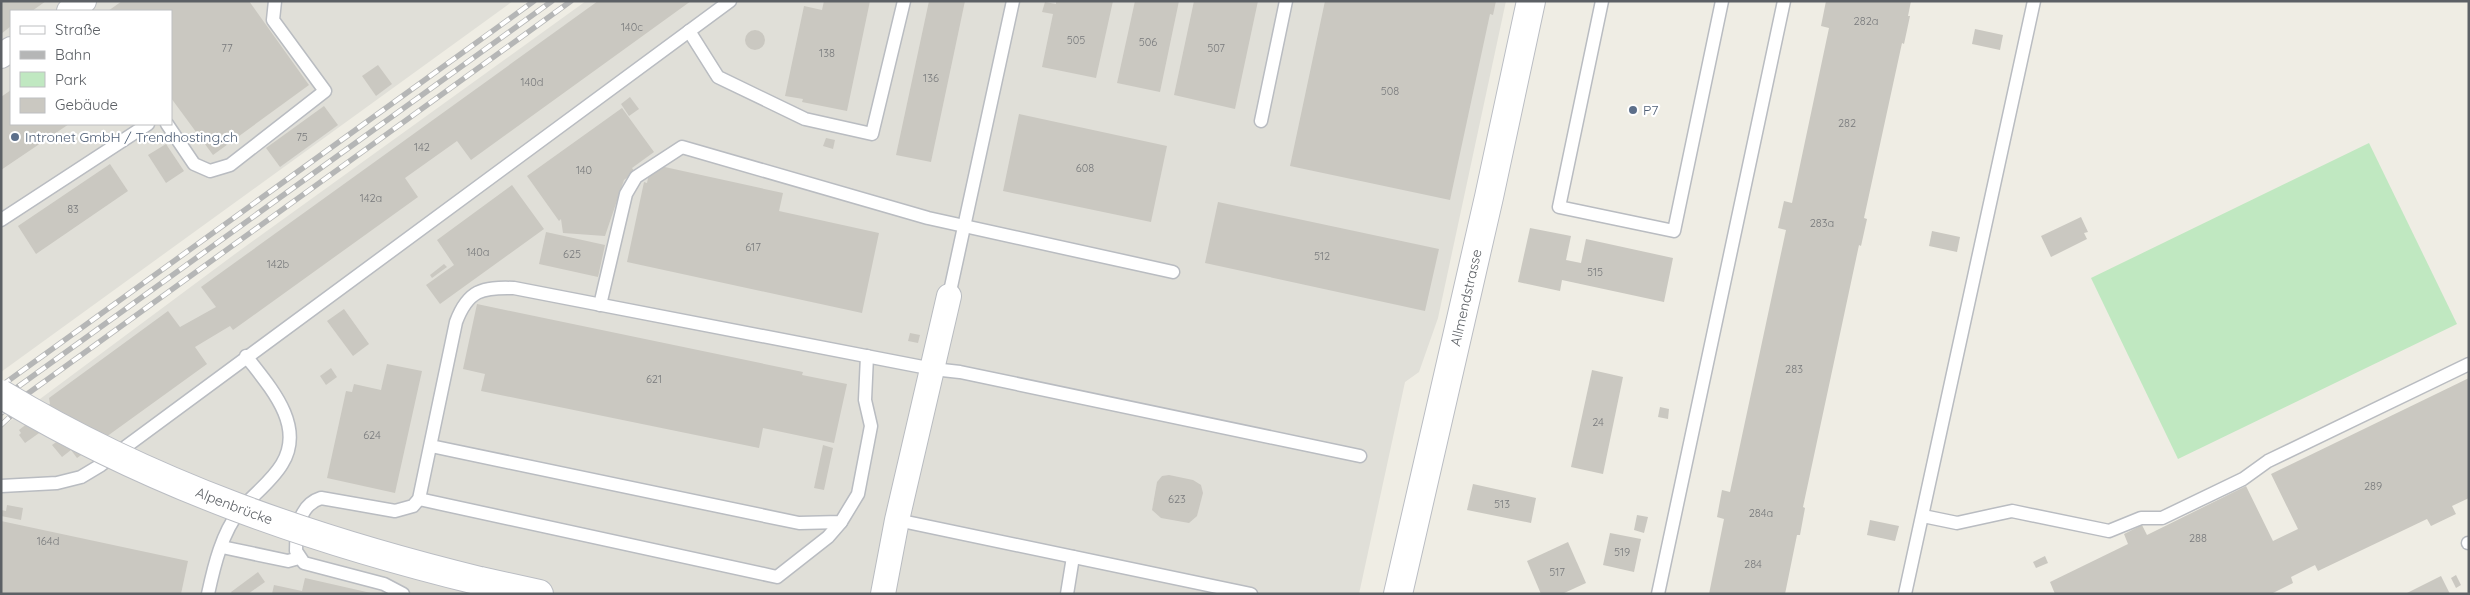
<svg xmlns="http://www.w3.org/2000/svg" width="2470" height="595" font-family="Quicksand,sans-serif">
<rect width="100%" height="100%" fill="#efede4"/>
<g fill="#e0dfd8" fill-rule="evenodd">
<path d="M1,1H513L1,372ZM11,11H171V124H11Z"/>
<polygon points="586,1 1506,1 1438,318 1419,372 1405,382 1359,594 1,594 1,428 235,254"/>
</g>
<polygon fill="#c0e8c1" points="2369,143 2457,324 2178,459 2091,278"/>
<g fill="#cac8c1">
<polygon points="1,1 46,1 32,11 11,11 11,26 1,34"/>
<polygon points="122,1 249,1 309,85 213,155 171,98 171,11 108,11"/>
<polygon points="598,1 691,1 471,160 457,141 405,178 418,197 233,330 230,326 195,347 207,364 77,458 71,450 62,457 52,445 62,438 42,410 50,404 49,398 168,311 180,327 216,307 201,287"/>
<polygon points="824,1 870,1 847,111 802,102 803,99 785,96 804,6 822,10"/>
<polygon points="929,1 965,1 931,162 896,155"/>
<polygon points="1056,1 1113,1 1096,78 1042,67 1053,14 1042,12 1045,2 1056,4"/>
<polygon points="1135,1 1179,1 1160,92 1117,83"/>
<polygon points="1194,1 1258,1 1235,109 1174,95"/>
<polygon points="1325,1 1496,1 1493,15 1490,14 1450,200 1290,166"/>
<polygon points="1826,1 1911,1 1908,16 1910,16 1904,44 1902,43 1864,218 1867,219 1861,246 1859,245 1803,507 1805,508 1800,535 1797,535 1785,594 1709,594 1724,519 1717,517 1722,490 1730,492 1786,230 1778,228 1784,201 1792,203 1829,28 1821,26"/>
<polygon points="1975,29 2003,35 2000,50 1972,44"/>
<circle cx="755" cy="40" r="10"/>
<polygon points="378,65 392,84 376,96 362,76"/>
<polygon points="11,90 11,124 69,124 1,170 1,97"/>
<polygon points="630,97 639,109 629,116 621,104"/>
<polygon points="324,106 338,125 280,167 266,148"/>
<polygon points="622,108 654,152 632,168 635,172 624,180 605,236 563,233 561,219 559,221 527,176"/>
<polygon points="1019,114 1167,146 1151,222 1003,191"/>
<polygon points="826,138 835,140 833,149 823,146"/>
<polygon points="166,144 184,171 166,183 148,155"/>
<polygon points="110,164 128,191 36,254 18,226"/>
<polygon points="651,164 783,193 779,211 879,233 862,313 627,262 644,182 647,183"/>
<polygon points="512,185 544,229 440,304 426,285 454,265 437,240"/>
<polygon points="1218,202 1439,249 1425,311 1205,263"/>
<polygon points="2081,217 2088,232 2084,233 2087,239 2051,257 2041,236"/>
<polygon points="1530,228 1571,236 1566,260 1581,263 1586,239 1673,258 1664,302 1562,280 1560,291 1518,282"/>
<polygon points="1932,231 1960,237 1957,252 1929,246"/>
<polygon points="546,232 605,245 598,277 539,264"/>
<polygon points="444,264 447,267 432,278 430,275"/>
<polygon points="477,304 803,372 802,375 847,384 834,443 763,428 759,448 481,391 485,374 463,369"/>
<polygon points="344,309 369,344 353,356 327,321"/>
<polygon points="910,333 920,335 918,343 908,341"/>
<polygon points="387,364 422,371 395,493 327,478 346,391 352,392 354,384 381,390"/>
<polygon points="331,368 337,377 326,385 320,376"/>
<polygon points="1592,370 1623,377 1603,474 1571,467"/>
<polygon points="2469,378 2469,498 2452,506 2456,514 2431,526 2427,519 2318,571 2315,565 2291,577 2293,583 2271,594 2055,594 2050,582 2128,544 2124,534 2142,525 2147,535 2246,486 2273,541 2298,529 2271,474"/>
<polygon points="1660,407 1669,409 1668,419 1658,417"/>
<polygon points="33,419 42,431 25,443 19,435 21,433 19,430"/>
<polygon points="823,445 833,448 824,490 814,488"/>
<polygon points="1169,475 1193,480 1201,485 1203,493 1197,516 1189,523 1161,518 1152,510 1157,482 1162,476"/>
<polygon points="1473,484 1536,498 1531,523 1467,510"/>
<polygon points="7,505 23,508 21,520 1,516 1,510 6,511"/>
<polygon points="1637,515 1648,517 1644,533 1634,530"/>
<polygon points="1870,520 1899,526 1895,541 1867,535"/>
<polygon points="1,521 188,561 181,594 1,594"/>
<polygon points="1610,533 1641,539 1634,572 1603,565"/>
<polygon points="1568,542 1586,583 1562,594 1541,594 1527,561"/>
<polygon points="2045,556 2048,563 2036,568 2033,562"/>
<polygon points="258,572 265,582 248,594 232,594 231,592"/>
<polygon points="2456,575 2461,585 2456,588 2451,578"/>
<polygon points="2441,576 2450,594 2405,594"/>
<polygon points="305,578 371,593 371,594 272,594 274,585 302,591"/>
</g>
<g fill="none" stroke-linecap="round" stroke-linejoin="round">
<defs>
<g id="service">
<polyline points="1602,1 1559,207 1674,231 1722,1"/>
<polyline points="689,31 718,77 805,119 872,134 904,1"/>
<polyline points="1261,121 1286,1"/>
<polyline points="167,124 194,164 210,171 230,165 325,91 273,20 275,1"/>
<polyline points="1,220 148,124"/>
<polyline points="949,296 1013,1"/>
<polyline points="600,305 626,194 636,177 682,147 928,218 1173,272"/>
<polyline points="431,446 799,523 841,522 858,494 871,426 865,400 867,356"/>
<polyline points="1,486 57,483 81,477 101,465 730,1"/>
<polyline points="419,499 777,577 828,537 841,522"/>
<polyline points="1923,516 1957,523 2012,511 2109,531 2141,518 2162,518 2243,479 2268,461 2469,364"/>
<polyline points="897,520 1251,594"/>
<polyline points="2468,543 2469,543"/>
<polyline points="222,547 288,561 299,558"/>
<path d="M208,594C214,566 222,532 241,509C254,494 272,481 282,464C306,425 269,386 246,356"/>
<path d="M403,594L384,584L304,563L296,551C296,530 299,505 321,498L395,511L413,506L419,499L456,322C468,290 482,287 514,288L933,369L960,372L1360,456"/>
<polyline points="1067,594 1073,557"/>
<polyline points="1658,594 1784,1"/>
<polyline points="1905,594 2034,1"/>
</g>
<g id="minor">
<polyline points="69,11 84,1"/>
<polyline points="1,56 11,49"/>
<polyline points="883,594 897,520 949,296"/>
</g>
<g id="secondary">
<polyline points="480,581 539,594"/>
<path id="s1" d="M1398,594L1489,197L1531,1"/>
</g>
</defs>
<use href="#service" stroke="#b9bcc1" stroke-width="15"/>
<use href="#minor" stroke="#b9bcc1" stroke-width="26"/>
<use href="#secondary" stroke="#babdc3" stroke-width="30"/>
<use href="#service" stroke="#fff" stroke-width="12"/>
<use href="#minor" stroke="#fff" stroke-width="24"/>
<use href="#secondary" stroke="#fff" stroke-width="28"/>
<defs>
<g id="rail">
<polyline points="1,386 534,1"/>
<polyline points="1,399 552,1"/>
<polyline points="1,413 571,1"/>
<polyline points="1,425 23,405"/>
</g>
</defs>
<use href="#rail" stroke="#b5b6b6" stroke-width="5.5"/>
<use href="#rail" stroke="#fff" stroke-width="4" stroke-dasharray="11" stroke-linecap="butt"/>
<defs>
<g id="secondary-bridge">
<path id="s2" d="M1,394C150,484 312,540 480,581"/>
</g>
</defs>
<use href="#secondary-bridge" stroke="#babdc3" stroke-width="30" stroke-linecap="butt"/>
<use href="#secondary-bridge" stroke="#fff" stroke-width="28"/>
</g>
<g fill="#5c6f8a" stroke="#fff" stroke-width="2">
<circle cx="1633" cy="110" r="5"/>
<circle cx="15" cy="137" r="5"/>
</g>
<g text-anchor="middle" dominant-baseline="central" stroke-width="4.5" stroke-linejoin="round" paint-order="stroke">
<g font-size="11" fill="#787a7c">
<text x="1866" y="21">282a</text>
<text x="632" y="27">140c</text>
<text x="1076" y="40">505</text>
<text x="1148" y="42">506</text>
<text x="227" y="48">77</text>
<text x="1216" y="48">507</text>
<text x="827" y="53">138</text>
<text x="931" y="78">136</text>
<text x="532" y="82">140d</text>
<text x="1390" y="91">508</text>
<text x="1847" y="123">282</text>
<text x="302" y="137">75</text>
<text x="422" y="147">142</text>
<text x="1085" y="168">608</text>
<text x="584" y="170">140</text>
<text x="371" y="198">142a</text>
<text x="73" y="209">83</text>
<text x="1822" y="223">283a</text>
<text x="753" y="247">617</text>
<text x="478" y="252">140a</text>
<text x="572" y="254">625</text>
<text x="1322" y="256">512</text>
<text x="278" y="264">142b</text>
<text x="1595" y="272">515</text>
<text x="1794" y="369">283</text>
<text x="654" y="379">621</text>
<text x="1598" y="422">24</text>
<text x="372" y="435">624</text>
<text x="2373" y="486">289</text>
<text x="1177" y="499">623</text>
<text x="1502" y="504">513</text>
<text x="1761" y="513">284a</text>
<text x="2198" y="538">288</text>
<text x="48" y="541">164d</text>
<text x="1622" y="552">519</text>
<text x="1753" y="564">284</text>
<text x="1557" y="572">517</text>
</g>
<g font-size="14" fill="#4e5e75" stroke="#fff" text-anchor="start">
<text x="1643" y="110">P7</text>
<text x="25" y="137">Intronet GmbH / Trendhosting.ch</text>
</g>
<g font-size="14" fill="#5c6065" stroke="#fff">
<text stroke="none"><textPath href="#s1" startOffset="304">Allmendstrasse</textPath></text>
<text stroke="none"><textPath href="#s2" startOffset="259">Alpenbrücke</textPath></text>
</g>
</g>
<rect width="2470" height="595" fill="none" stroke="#5c6065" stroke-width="5"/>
<rect x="10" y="10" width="162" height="115" fill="#ffffff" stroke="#bebfc1"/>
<rect x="20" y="26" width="25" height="8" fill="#ffffff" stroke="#bebfc1"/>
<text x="55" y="35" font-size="15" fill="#5c6065">Straße</text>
<rect x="20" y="51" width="25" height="8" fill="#b5b6b6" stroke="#bebfc1"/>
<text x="55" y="60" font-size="15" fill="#5c6065">Bahn</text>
<rect x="20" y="72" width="25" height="15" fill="#c0e8c1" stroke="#bebfc1"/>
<text x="55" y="85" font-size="15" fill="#5c6065">Park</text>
<rect x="20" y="98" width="25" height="15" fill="#cac8c1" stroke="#bebfc1"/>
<text x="55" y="110" font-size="15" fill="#5c6065">Gebäude</text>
</svg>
